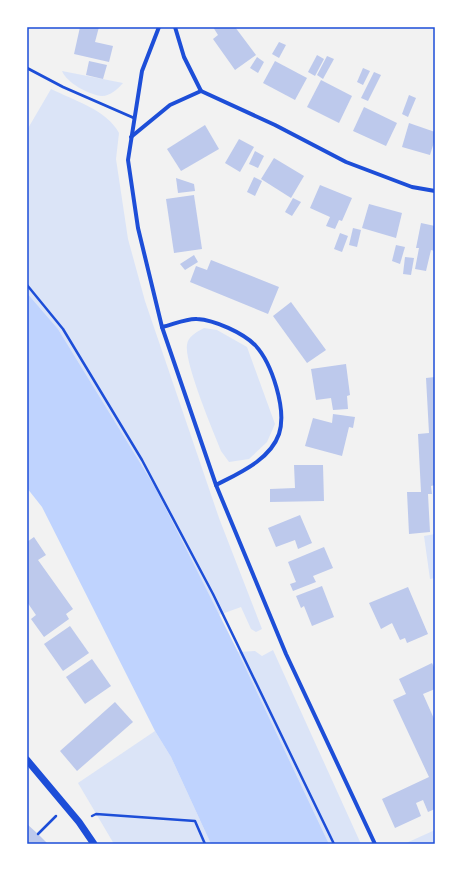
<svg xmlns="http://www.w3.org/2000/svg" width="462" height="871" font-family="'Noto Serif',serif">
<rect width="100%" height="100%" fill="#f2f2f2"/>
<g fill="#dbe4f7">
<path d="M62,71L123,83C118,89 110,96 102,96C89,95 67,83 62,71Z"/>
<path d="M51,89C73,100 107,110 119,133L116,159L128,239L145,301L219,518L262,629L256,632L251,629L241,607L219,615L155,487L58,329L27,293V130Z"/>
<path d="M204,328L217,330L247,347L275,424L267,442L249,459L229,462L221,451C213,431 184,362 187,345C188,336 197,332 204,328Z"/>
<polygon points="435,534 435,578 430,579 424,536"/>
<polygon points="273,650 361,844 329,844 238,652 255,651 262,656"/>
<polygon points="155,731 171,757 211,844 114,844 78,783"/>
<polygon points="435,830 435,844 404,844"/>
</g>
<polygon fill="#bfd3fe" points="27,293 58,329 155,487 238,652 329,844 211,844 171,757 155,731 42,507 27,488"/>
<g fill="#bdc9ec">
<polygon points="80,27 99,27 95,42 113,46 109,62 74,54"/>
<polygon points="213,27 235,27 256,55 235,70 213,39 218,35"/>
<polygon points="279,42 286,45 279,58 272,54"/>
<polygon points="317,55 324,59 315,76 308,72"/>
<polygon points="327,56 334,59 323,79 317,75"/>
<polygon points="257,57 264,62 258,73 250,68"/>
<polygon points="89,61 107,65 103,79 86,75"/>
<polygon points="275,61 307,78 295,100 263,83"/>
<polygon points="363,68 370,71 363,85 357,82"/>
<polygon points="374,72 381,75 368,101 361,98"/>
<polygon points="321,80 352,96 339,123 307,107"/>
<polygon points="409,95 416,98 408,117 402,114"/>
<polygon points="364,107 397,123 386,146 353,131"/>
<polygon points="409,123 435,132 435,139 430,155 402,147"/>
<polygon points="205,125 219,149 181,171 167,149"/>
<polygon points="239,139 254,147 240,172 225,163"/>
<polygon points="255,151 264,156 258,168 249,164"/>
<polygon points="274,158 304,176 291,198 261,179"/>
<polygon points="254,177 262,181 255,196 247,192"/>
<polygon points="176,178 194,184 195,191 178,193"/>
<polygon points="320,185 352,198 342,221 339,220 335,229 326,226 330,217 310,208"/>
<polygon points="194,195 202,249 174,253 166,199"/>
<polygon points="293,198 301,202 292,216 285,212"/>
<polygon points="369,204 402,213 396,238 362,228"/>
<polygon points="421,223 435,226 435,251 431,250 426,271 415,269 419,248 416,248"/>
<polygon points="353,228 361,230 357,247 349,245"/>
<polygon points="340,233 348,236 342,252 334,249"/>
<polygon points="396,245 405,247 400,264 392,261"/>
<polygon points="194,255 198,262 185,270 180,264"/>
<polygon points="405,257 414,258 411,275 403,274"/>
<polygon points="211,260 279,287 268,314 190,282 196,266 207,270"/>
<polygon points="291,302 326,350 307,363 273,316"/>
<polygon points="346,364 350,395 347,396 348,409 333,410 331,398 316,400 311,369"/>
<polygon points="435,377 435,485 431,486 432,494 428,494 430,532 409,534 407,492 421,492 418,434 429,433 426,378"/>
<polygon points="333,414 355,417 353,428 349,427 342,456 305,446 313,418 332,423"/>
<polygon points="294,465 323,465 324,501 270,502 270,489 295,488"/>
<polygon points="300,515 312,543 298,549 295,540 276,547 268,528"/>
<polygon points="34,537 46,555 38,560 73,609 66,614 69,619 44,637 31,619 36,615 27,602 27,542"/>
<polygon points="324,547 333,568 313,576 316,582 293,591 290,584 296,582 288,562"/>
<polygon points="322,586 334,617 312,626 304,606 301,608 296,596"/>
<polygon points="408,587 428,634 407,643 405,638 400,640 392,623 381,629 369,603"/>
<polygon points="70,626 89,653 63,671 44,644"/>
<polygon points="92,659 111,686 85,704 66,677"/>
<polygon points="432,663 435,669 435,689 423,694 435,721 435,809 428,812 423,800 416,803 421,816 395,828 382,799 429,777 393,700 406,694 399,679"/>
<polygon points="115,702 133,722 77,771 60,751"/>
<polygon points="27,824 38,834 48,844 27,844"/>
</g>
<g fill="none" stroke-linecap="round" stroke-linejoin="round">
<g stroke="#1d4ed8" stroke-width="2.5">
<polyline points="27,285 63,329 142,460 213,594 334,844"/>
<polyline points="92,816 96,814 195,821 205,844"/>
<polyline points="38,834 56,816"/>
</g>
<polyline stroke="#1d4ed8" stroke-width="3" points="27,68 63,87 134,118"/>
<g stroke="#1d4ed8" stroke-width="4">
<polyline points="159,27 142,71 128,160 138,228 162,327 216,485 286,654 375,844"/>
<polyline points="175,27 184,57 201,91 275,125 346,162 412,187 435,191"/>
<polyline points="131,137 170,105 201,91"/>
<path d="M162,327C172,325 187,318 197,319C215,320 243,333 255,345C272,363 287,410 279,434C270,460 239,473 216,485"/>
</g>
<polyline stroke="#1d4ed8" stroke-width="7" points="27,760 79,822 94,844"/>
</g>
<rect width="462" height="871" fill="none" stroke="#ffffff" stroke-width="56"/>
<rect x="28" y="28" width="406" height="815" fill="none" stroke="#1d4ed8" stroke-width="1.5"/>
</svg>
